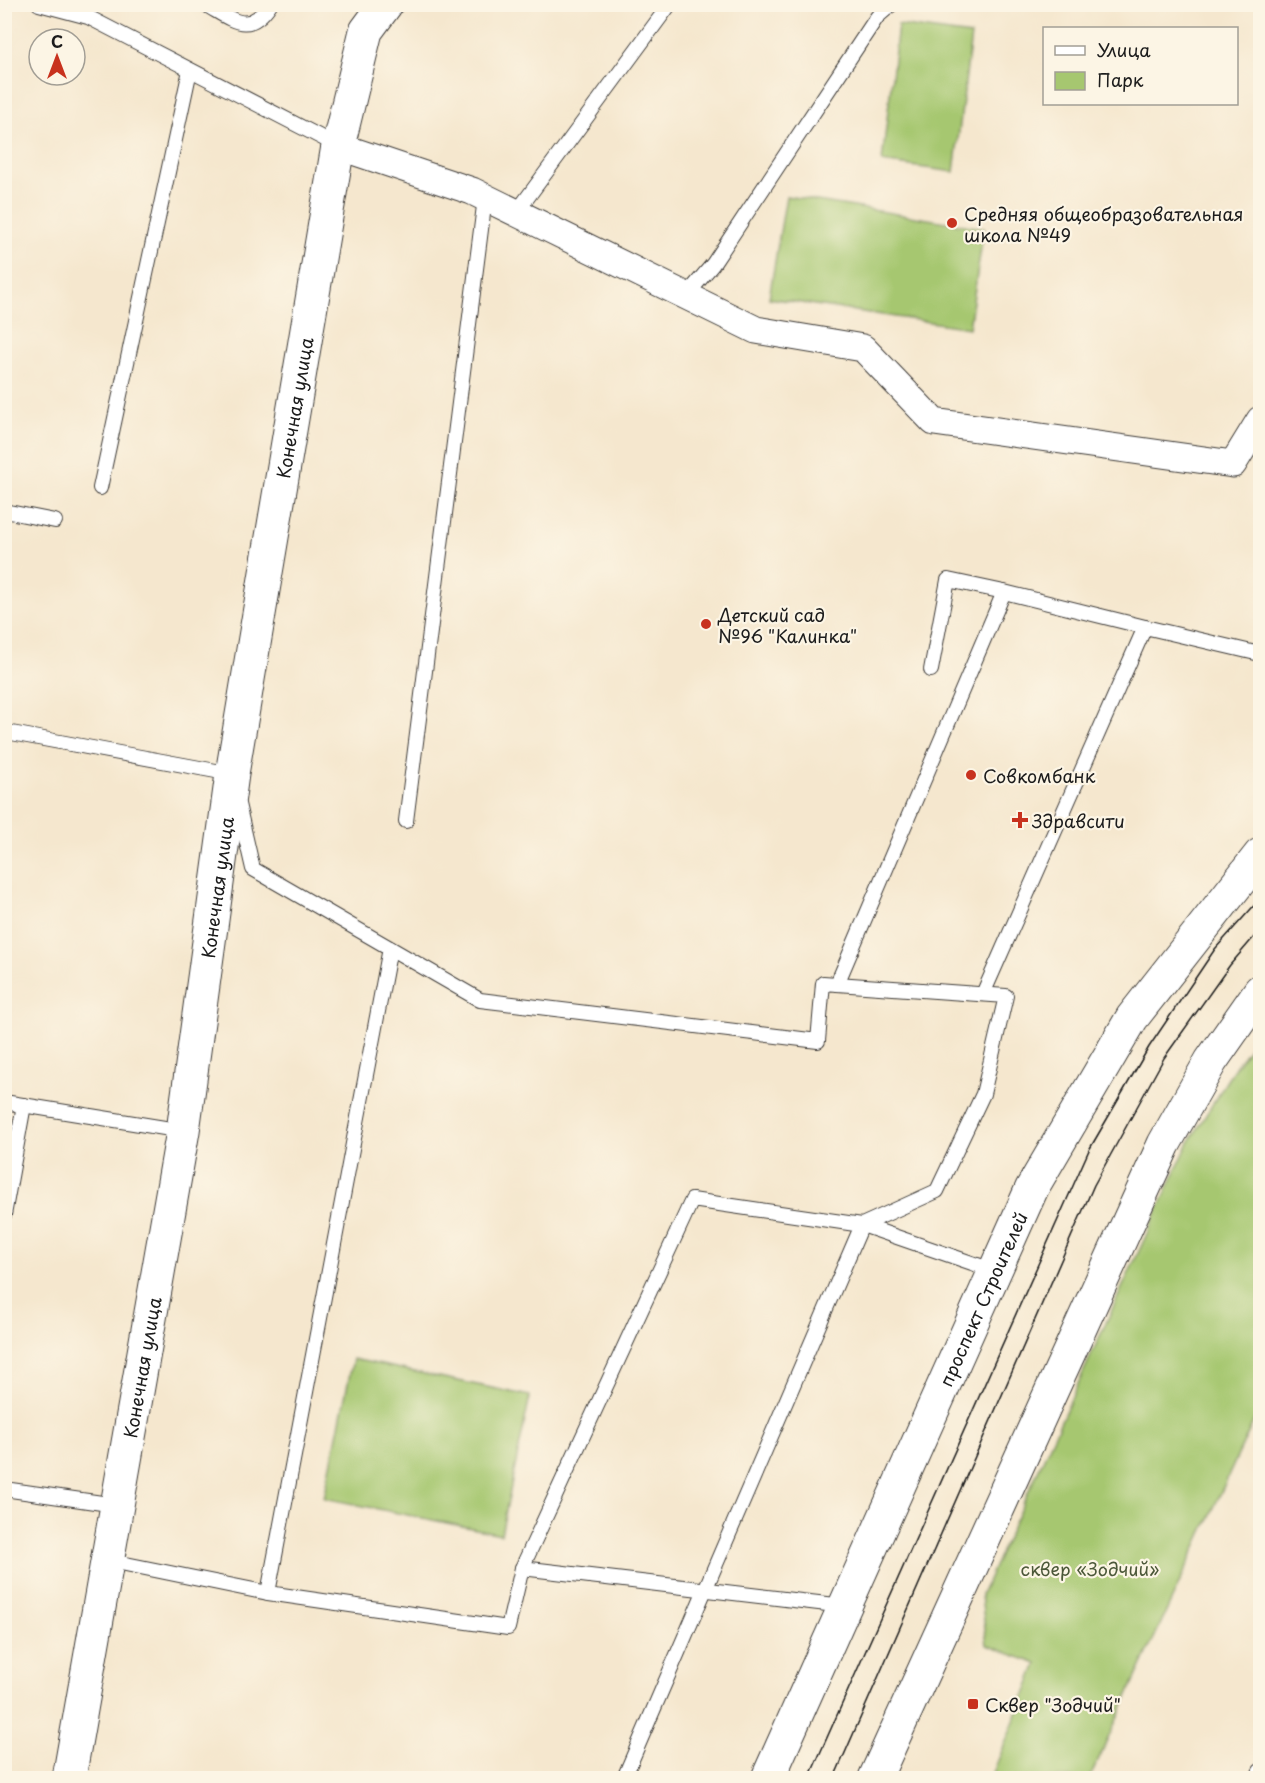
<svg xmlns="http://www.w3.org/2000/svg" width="1265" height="1783" font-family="'Playpen Sans',sans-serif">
<rect width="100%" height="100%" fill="#fcf5e5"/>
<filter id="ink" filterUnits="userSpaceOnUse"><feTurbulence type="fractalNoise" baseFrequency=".0167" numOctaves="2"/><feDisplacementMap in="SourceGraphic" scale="12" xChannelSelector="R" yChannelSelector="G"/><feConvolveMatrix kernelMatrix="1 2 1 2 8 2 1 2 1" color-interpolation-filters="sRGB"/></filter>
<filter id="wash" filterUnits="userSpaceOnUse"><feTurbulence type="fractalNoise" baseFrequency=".008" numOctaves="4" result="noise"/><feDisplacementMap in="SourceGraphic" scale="24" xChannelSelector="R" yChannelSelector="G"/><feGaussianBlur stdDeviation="1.35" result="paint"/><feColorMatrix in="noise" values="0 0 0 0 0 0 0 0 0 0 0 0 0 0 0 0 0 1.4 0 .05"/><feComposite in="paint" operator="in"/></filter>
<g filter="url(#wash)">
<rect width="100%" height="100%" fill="#f5e7ce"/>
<g fill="#a6c770" stroke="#617246" stroke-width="1.5">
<polygon points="898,25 971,35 954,172 882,162"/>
<polygon points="786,196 984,228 969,328 769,298"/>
<polygon points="1260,1035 1260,1407 1090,1778 991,1778 1037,1664 987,1645 981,1595 1188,1144 1237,1064"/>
<polygon points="353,1359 530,1396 501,1534 324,1498"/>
</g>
</g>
<g filter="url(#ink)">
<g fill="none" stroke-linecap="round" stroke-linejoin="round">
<defs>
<g id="service">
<polyline points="39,4 88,17 338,146"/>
<path d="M204,4C232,19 248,37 270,4"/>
<polyline points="516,213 670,4"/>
<polyline points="686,296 713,264 877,17 892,4"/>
<polyline points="100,488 190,70"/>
<polyline points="4,511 55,521"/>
<polyline points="931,670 948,580 1004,592"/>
<polyline points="4,739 6,732 232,774 232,776"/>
<polyline points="238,804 253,869 480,1000 818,1041 823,983 1006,996 983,1094 937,1191 862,1225 692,1200 522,1568"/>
<polyline points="406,821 485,198"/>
<polyline points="837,984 1004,592 1145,627"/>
<polyline points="983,994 1145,627 1260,654"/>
<polyline points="4,1102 183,1131"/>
<polyline points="4,1215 24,1105"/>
<polyline points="4,1489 116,1505"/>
<polyline points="106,1560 268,1593 508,1628 522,1568 844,1606"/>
<polyline points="268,1593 390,948"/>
<polyline points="624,1778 862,1225 995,1271"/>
<polyline points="1257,1778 1260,1771"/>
</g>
<polyline id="minor" points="338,146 472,191 756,330 863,348 934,422 1233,464 1260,420"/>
<g id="tertiary">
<path id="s1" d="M69,1778L183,1131L232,774L338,146L366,31L386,4"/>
</g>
<g id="primary">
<path id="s2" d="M768,1778L1032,1188L1132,1018L1260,855"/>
<polyline points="875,1778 1164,1144 1211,1061 1260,991"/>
</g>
</defs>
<use href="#service" stroke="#3d3a37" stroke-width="16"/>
<use href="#minor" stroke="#3d3a37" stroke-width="29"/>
<use href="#tertiary" stroke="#3d3a37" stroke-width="35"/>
<use href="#primary" stroke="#3d3a37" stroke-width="35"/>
<use href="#service" stroke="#fff" stroke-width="14"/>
<use href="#minor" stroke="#fff" stroke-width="27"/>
<use href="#tertiary" stroke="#fff" stroke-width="33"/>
<use href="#primary" stroke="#fff" stroke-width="33"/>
<g stroke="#1c1c1c" stroke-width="1.5">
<polyline points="809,1778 1089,1150 1149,1047 1215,949 1260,899"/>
<polyline points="834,1778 1094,1185 1164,1058 1230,965 1260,930"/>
</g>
</g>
</g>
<g fill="#c8321e" stroke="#fcf5e5" stroke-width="2">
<circle cx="952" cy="223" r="6"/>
<circle cx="706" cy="624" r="6"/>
<circle cx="971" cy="775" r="6"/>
<path d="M1017 811h6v6h6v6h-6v6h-6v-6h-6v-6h6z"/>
<rect x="967" y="1698" width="12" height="12" rx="3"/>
</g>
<g text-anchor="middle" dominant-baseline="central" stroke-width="4.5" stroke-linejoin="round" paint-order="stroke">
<g font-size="18" fill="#1c1c1c" stroke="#fcf5e5" text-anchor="start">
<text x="964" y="213">Средняя общеобразовательная<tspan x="964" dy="21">школа №49</tspan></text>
<text x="718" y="614">Детский сад<tspan x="718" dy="21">№96 "Калинка"</tspan></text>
<text x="983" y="775">Совкомбанк</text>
<text x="1032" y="820">Здравсити</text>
<text x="985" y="1704">Сквер "Зодчий"</text>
</g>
<g font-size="18" fill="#1c1c1c" stroke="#fcf5e5">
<text stroke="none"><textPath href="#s1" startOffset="1389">Конечная улица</textPath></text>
<text stroke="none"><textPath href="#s1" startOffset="903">Конечная улица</textPath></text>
<text stroke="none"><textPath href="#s2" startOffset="525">проспект Строителей</textPath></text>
<text stroke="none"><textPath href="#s1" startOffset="417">Конечная улица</textPath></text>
</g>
<g font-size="18" fill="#4c5839" stroke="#fcf5e5">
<text x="1090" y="1568">сквер «Зодчий»</text>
</g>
</g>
<rect width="1265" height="1783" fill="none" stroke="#fcf5e5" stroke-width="24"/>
<rect x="1043" y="27" width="195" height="78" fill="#fcf5e5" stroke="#a29e95" stroke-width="1.5"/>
<rect x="1055" y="46" width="30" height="9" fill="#ffffff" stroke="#a29e95" stroke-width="1.5"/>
<text x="1097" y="57" font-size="18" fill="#1c1c1c">Улица</text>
<rect x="1055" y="72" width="30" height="18" fill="#a6c770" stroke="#a29e95" stroke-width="1.5"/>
<text x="1097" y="87" font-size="18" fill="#1c1c1c">Парк</text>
<g transform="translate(57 57)"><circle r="28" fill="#fcf5e5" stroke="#a29e95" stroke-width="1.5"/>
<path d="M0-4.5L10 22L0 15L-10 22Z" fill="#c8321e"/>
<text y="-9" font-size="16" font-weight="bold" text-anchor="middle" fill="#1c1c1c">С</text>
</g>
</svg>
